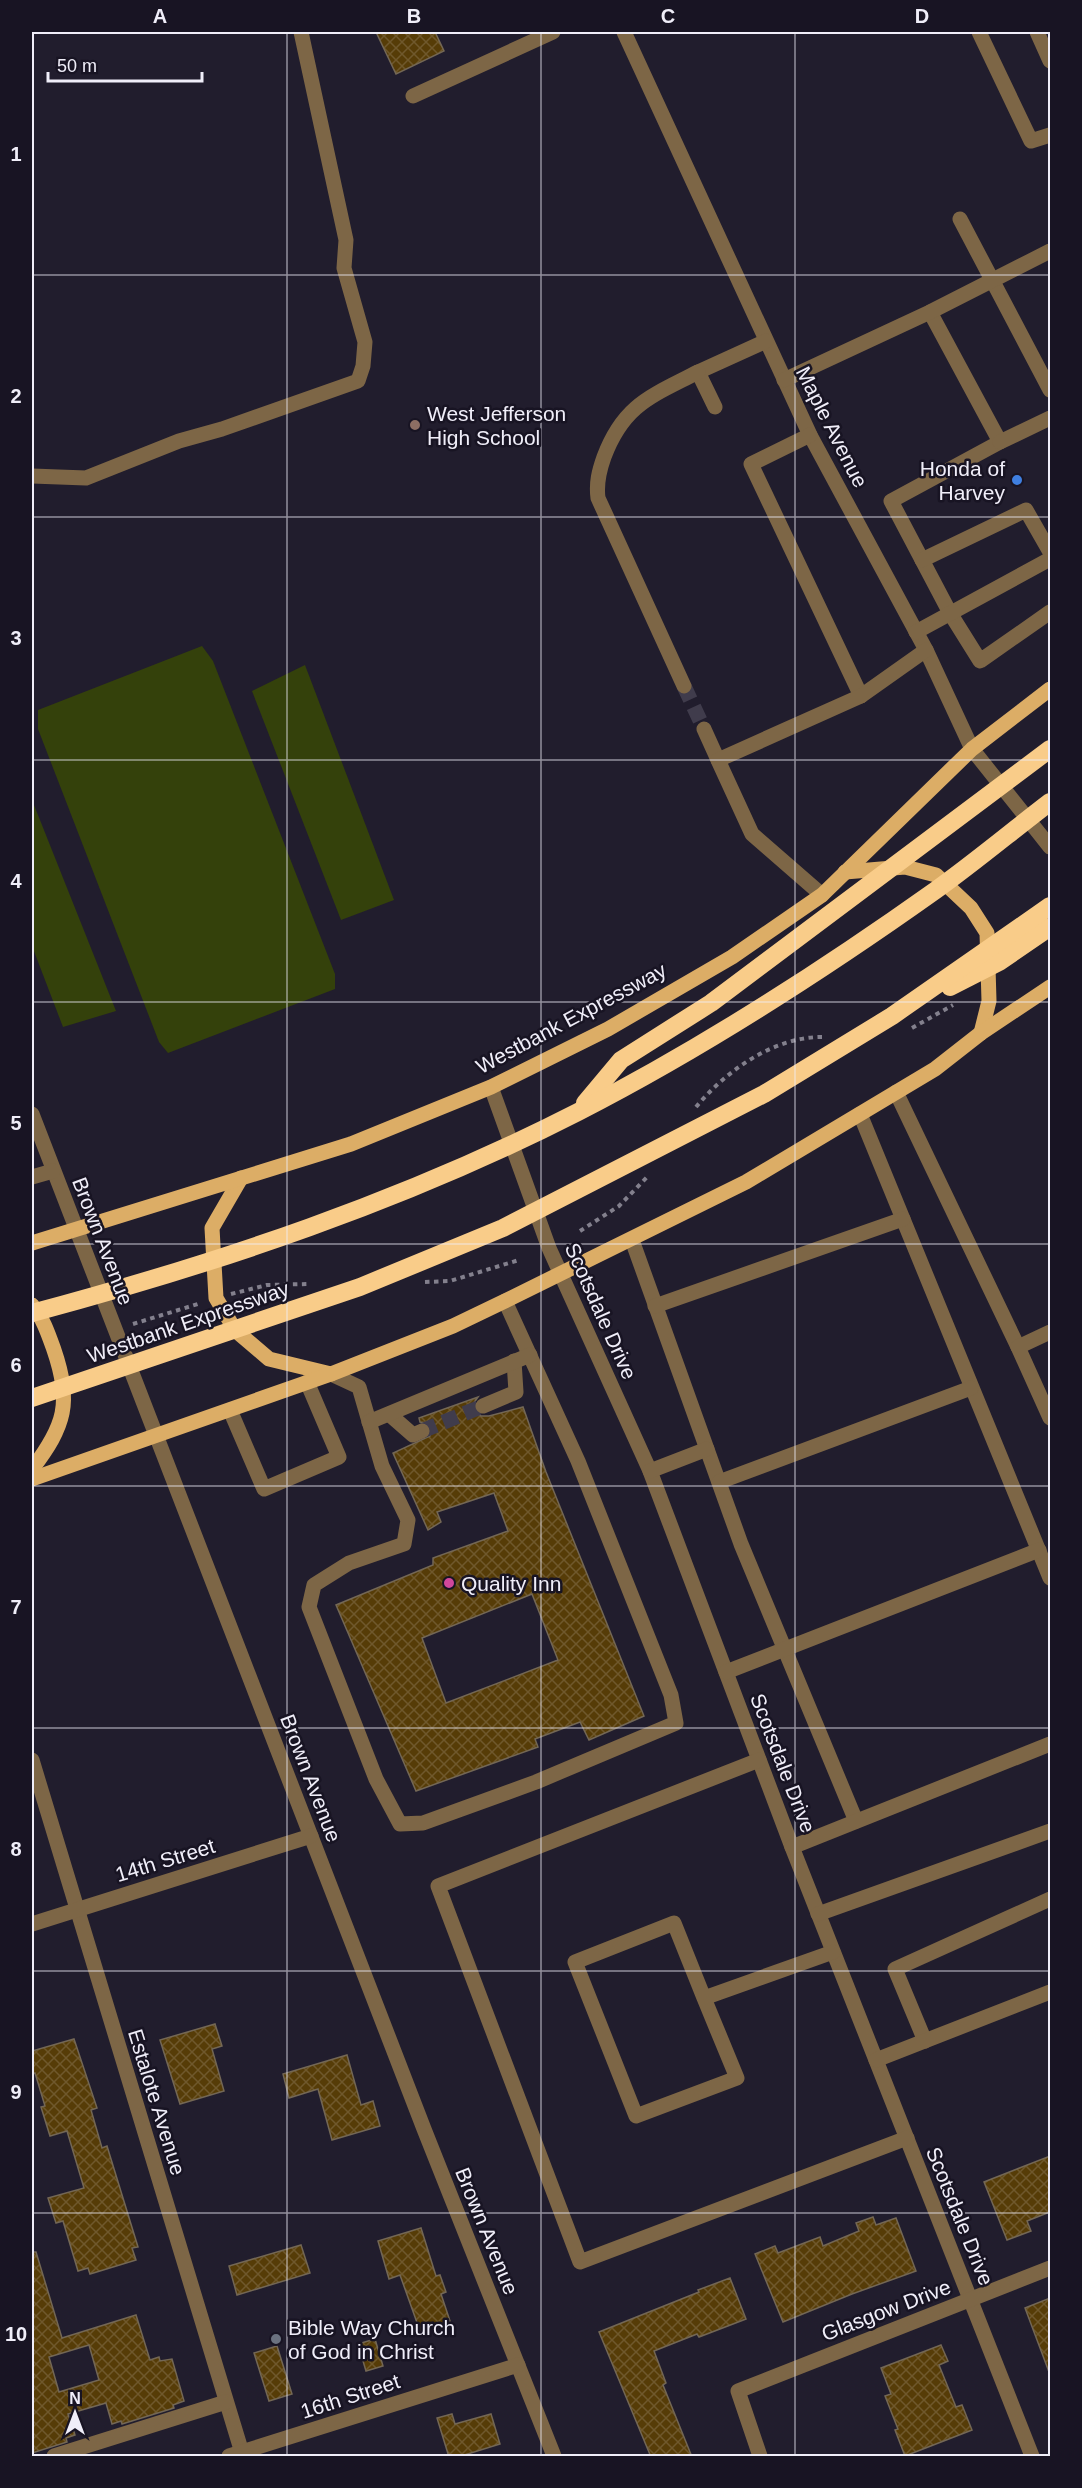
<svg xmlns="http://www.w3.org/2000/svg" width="1082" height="2488" font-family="Arial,sans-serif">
<defs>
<pattern id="building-cross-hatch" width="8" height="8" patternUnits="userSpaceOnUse" patternTransform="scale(1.5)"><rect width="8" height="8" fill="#563c07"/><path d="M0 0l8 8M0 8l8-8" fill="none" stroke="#6f582c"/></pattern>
</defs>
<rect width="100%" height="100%" fill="#211d2d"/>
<g fill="#34410b">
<polygon points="202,646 213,661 335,974 335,989 168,1053 159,1042 38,729 38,710"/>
<polygon points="305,665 394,900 341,920 252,691"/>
<polygon points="32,800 116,1011 63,1027 32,946"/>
</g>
<g fill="url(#building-cross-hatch)" stroke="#736755" stroke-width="1.5" fill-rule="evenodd">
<polygon points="376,32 435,32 444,51 396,74"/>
<path d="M478,1397L473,1404L474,1409L481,1416H489L523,1407L546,1472L644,1716L589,1740L580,1722L535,1739L538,1747L416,1791L336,1605L433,1565V1558L508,1531L494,1493L437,1512L441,1522L428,1530L393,1453L430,1436L431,1427L427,1423L420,1422L419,1418ZM532,1594L558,1660L446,1703L422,1638Z"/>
<polygon points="215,2024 222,2046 212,2049 224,2091 180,2104 160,2040"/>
<polygon points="74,2039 97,2108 91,2110 102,2148 107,2146 138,2247 132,2248 136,2260 90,2274 88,2268 78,2271 63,2221 56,2223 48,2198 84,2188 67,2131 50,2136 41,2107 45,2106 35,2073 32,2074 32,2051"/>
<polygon points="347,2055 361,2105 373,2101 380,2126 332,2140 318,2089 289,2098 283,2074"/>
<polygon points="1050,2156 1050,2212 1027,2221 1031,2231 1007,2240 984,2182"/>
<polygon points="873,2217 876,2225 896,2218 916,2271 852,2294 783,2322 755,2254 775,2246 778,2253 820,2237 823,2246 859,2231 856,2223"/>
<polygon points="421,2228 436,2276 440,2275 446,2292 441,2294 450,2321 420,2331 400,2275 389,2279 378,2241"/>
<polygon points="301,2245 310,2273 237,2295 229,2266"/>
<path d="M32,2252H36L62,2338L136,2315L150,2360L159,2357L160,2361L172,2359L184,2401L173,2405L174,2408L122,2424L121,2421L112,2424L106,2403L68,2414L75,2435L66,2438L67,2442L32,2453ZM89,2345L99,2380L59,2392L49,2357Z"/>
<polygon points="730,2278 746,2319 699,2337 697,2334 654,2351 666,2383 663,2385 692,2457 651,2457 599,2332 699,2292 698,2290"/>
<polygon points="1050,2298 1050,2371 1049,2372 1025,2308"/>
<polygon points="375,2339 383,2366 366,2371 358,2344"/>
<polygon points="941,2345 948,2361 939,2365 956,2407 962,2405 972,2430 905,2456 895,2430 898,2429 885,2396 891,2394 881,2368"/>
<polygon points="277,2346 292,2394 269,2401 254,2353"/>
<polygon points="452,2414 455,2424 491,2414 500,2444 458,2457 449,2457 437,2418"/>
</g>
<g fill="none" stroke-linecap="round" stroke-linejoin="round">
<g stroke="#403c4c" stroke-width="15" stroke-dasharray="15 8" stroke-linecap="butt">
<polyline points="684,686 704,729"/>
<polyline points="422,1431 483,1406"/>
</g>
<g stroke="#83808d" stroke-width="4" stroke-dasharray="4.5 4.5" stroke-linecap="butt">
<polyline points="912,1028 953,1005"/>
<path d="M696,1107C726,1071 773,1037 822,1037"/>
<polyline points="580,1231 619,1206 649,1175"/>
<polyline points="425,1282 450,1281 519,1260"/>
<polyline points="231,1294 267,1285 307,1284"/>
<polyline points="133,1324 201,1303"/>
</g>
<g stroke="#7d6646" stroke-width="15">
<polyline points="624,32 810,435 926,650 972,749 1050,847"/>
<polyline points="979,32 1031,141 1050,135"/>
<polyline points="1037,32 1050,61"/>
<polyline points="413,96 553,32"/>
<polyline points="960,219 1050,390"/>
<polyline points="930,312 1000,442 891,501 950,613 980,661 1050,612"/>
<polyline points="784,380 930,312 1050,251"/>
<polyline points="715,407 698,372 766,341"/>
<polyline points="810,435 751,464 861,696"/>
<polyline points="1000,442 1050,418"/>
<polyline points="32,476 86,478 179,441 222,429 358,381 363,366 365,342 344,268 346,240 301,32"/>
<polyline points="922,560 1026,510 1050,552"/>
<polyline points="916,632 1050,559"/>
<path d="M684,686L598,498C596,483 599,471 604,457C624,404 652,396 698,372"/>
<polyline points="704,729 718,760"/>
<polyline points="822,895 752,834 718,760 861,696 926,650"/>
<polyline points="491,1087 549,1248 650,1471 792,1847 1032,2456"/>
<polyline points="896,1092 1018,1347"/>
<polyline points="32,1114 424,2129 554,2456"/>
<polyline points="860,1114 1050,1578"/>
<polyline points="32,1177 53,1171"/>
<polyline points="632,1240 741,1544 856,1821"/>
<polyline points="655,1306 903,1219"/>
<polyline points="1050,1332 1018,1347 1050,1418"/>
<polyline points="331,1374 359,1387 382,1466 408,1520 404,1544 349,1563 314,1585 309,1607 376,1779 400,1824 423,1823 536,1782 676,1723 671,1695 578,1461 505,1301"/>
<polyline points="483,1406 516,1392 514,1361"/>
<polyline points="230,1410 264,1489 339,1457 307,1382"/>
<polyline points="389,1414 413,1435 422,1431"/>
<polyline points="369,1422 530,1355"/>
<polyline points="650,1471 707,1449"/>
<polyline points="719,1482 971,1388"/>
<polyline points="726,1672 1039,1550"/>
<polyline points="32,1760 243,2456"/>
<polyline points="759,1760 438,1886 580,2262 907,2138"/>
<polyline points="792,1847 1050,1744"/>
<polyline points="818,1914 1050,1831"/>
<polyline points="32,1924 311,1836"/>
<polyline points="704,1998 737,2078 636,2116 575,1962 674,1923 704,1998 833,1952"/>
<polyline points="925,2041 895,1969 1050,1899"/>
<polyline points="876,2060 1050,1992"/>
<polyline points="54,2456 226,2402"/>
<polyline points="229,2456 518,2365"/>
<polyline points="760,2456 738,2391 1050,2268"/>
</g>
<g stroke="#dcad66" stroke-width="15">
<polyline points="845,872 905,867 936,875 971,908 987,933 989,1001 981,1033"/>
<polyline points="241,1178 212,1228 216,1298 235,1330 269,1359 331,1374"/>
<polyline points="32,1243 351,1144 491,1087 608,1029 732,957 822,895 972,749 1050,689"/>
<path d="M32,1305C43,1318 48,1333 54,1350C72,1402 65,1426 32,1469"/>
<polyline points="32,1479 331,1374 453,1326 505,1301 746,1182 935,1069 981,1033 1050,987"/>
</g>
<g stroke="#f9cc89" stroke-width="18">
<polyline points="950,987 999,962 1050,927"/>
<polyline points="585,1103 621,1060 711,1003 1050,749"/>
<path d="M32,1313C219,1263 404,1201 578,1112C703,1048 822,971 936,890C975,862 1012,831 1050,802"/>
<polyline points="32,1398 360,1287 503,1228 764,1094 892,1016 1050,906"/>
</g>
</g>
<path fill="none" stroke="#f0eef9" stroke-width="1.5" stroke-opacity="0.55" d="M287,32V2456M541,32V2456M795,32V2456M32,275H1050M32,517H1050M32,760H1050M32,1002H1050M32,1244H1050M32,1486H1050M32,1728H1050M32,1971H1050M32,2213H1050"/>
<circle fill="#8d6e63" stroke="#181423" stroke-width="2" cx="415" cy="425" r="6"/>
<circle fill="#3f7fe0" stroke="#181423" stroke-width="2" cx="1017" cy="480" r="6"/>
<circle fill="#d1479c" stroke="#181423" stroke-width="2" cx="449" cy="1583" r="6"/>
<circle fill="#6b7280" stroke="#181423" stroke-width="2" cx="276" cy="2339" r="6"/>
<g text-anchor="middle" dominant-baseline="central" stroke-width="5" stroke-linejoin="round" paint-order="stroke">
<g font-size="21" fill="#f0eef9" stroke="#181423" text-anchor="start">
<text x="427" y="413">West Jefferson<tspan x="427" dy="24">High School</tspan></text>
<text x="1005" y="468" text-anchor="end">Honda of<tspan x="1005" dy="24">Harvey</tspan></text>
<text x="461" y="1583">Quality Inn</text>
<text x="288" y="2327">Bible Way Church<tspan x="288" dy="24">of God in Christ</tspan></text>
</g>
<g font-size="21" fill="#f0eef9" stroke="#181423">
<text transform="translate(832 427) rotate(63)">Maple Avenue</text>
<text transform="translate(571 1018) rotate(-28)">Westbank Expressway</text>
<text transform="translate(103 1241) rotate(69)">Brown Avenue</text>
<text transform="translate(601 1311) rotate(66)">Scotsdale Drive</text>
<text transform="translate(188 1322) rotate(-19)">Westbank Expressway</text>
<text transform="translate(783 1763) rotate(69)">Scotsdale Drive</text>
<text transform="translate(311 1778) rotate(69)">Brown Avenue</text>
<text transform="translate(165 1860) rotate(-17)">14th Street</text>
<text transform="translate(157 2102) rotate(73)">Estalote Avenue</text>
<text transform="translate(960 2216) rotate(68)">Scotsdale Drive</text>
<text transform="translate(487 2231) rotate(68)">Brown Avenue</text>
<text transform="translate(886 2310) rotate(-21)">Glasgow Drive</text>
<text transform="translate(350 2396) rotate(-18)">16th Street</text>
</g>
</g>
<rect width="1082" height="2488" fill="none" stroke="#181423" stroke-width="66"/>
<g transform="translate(75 2413)" stroke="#181423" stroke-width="4.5" paint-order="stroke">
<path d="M0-4.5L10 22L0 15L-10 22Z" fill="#f0eef9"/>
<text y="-9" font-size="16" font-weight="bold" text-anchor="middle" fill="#f0eef9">N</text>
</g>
<path d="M48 72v9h154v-9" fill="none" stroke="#f0eef9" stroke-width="3"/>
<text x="57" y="72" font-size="18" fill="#f0eef9" stroke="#181423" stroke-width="4.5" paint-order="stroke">50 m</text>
<rect x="33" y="33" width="1016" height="2422" fill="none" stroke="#f0eef9" stroke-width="2"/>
<g font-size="20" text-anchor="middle" font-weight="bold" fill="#f0eef9">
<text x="160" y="23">A</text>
<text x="414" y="23">B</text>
<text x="668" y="23">C</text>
<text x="922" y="23">D</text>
<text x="16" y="161">1</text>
<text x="16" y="403">2</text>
<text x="16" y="645">3</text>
<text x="16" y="888">4</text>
<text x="16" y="1130">5</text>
<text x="16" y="1372">6</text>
<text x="16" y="1614">7</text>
<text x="16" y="1856">8</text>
<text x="16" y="2099">9</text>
<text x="16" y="2341">10</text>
</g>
</svg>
